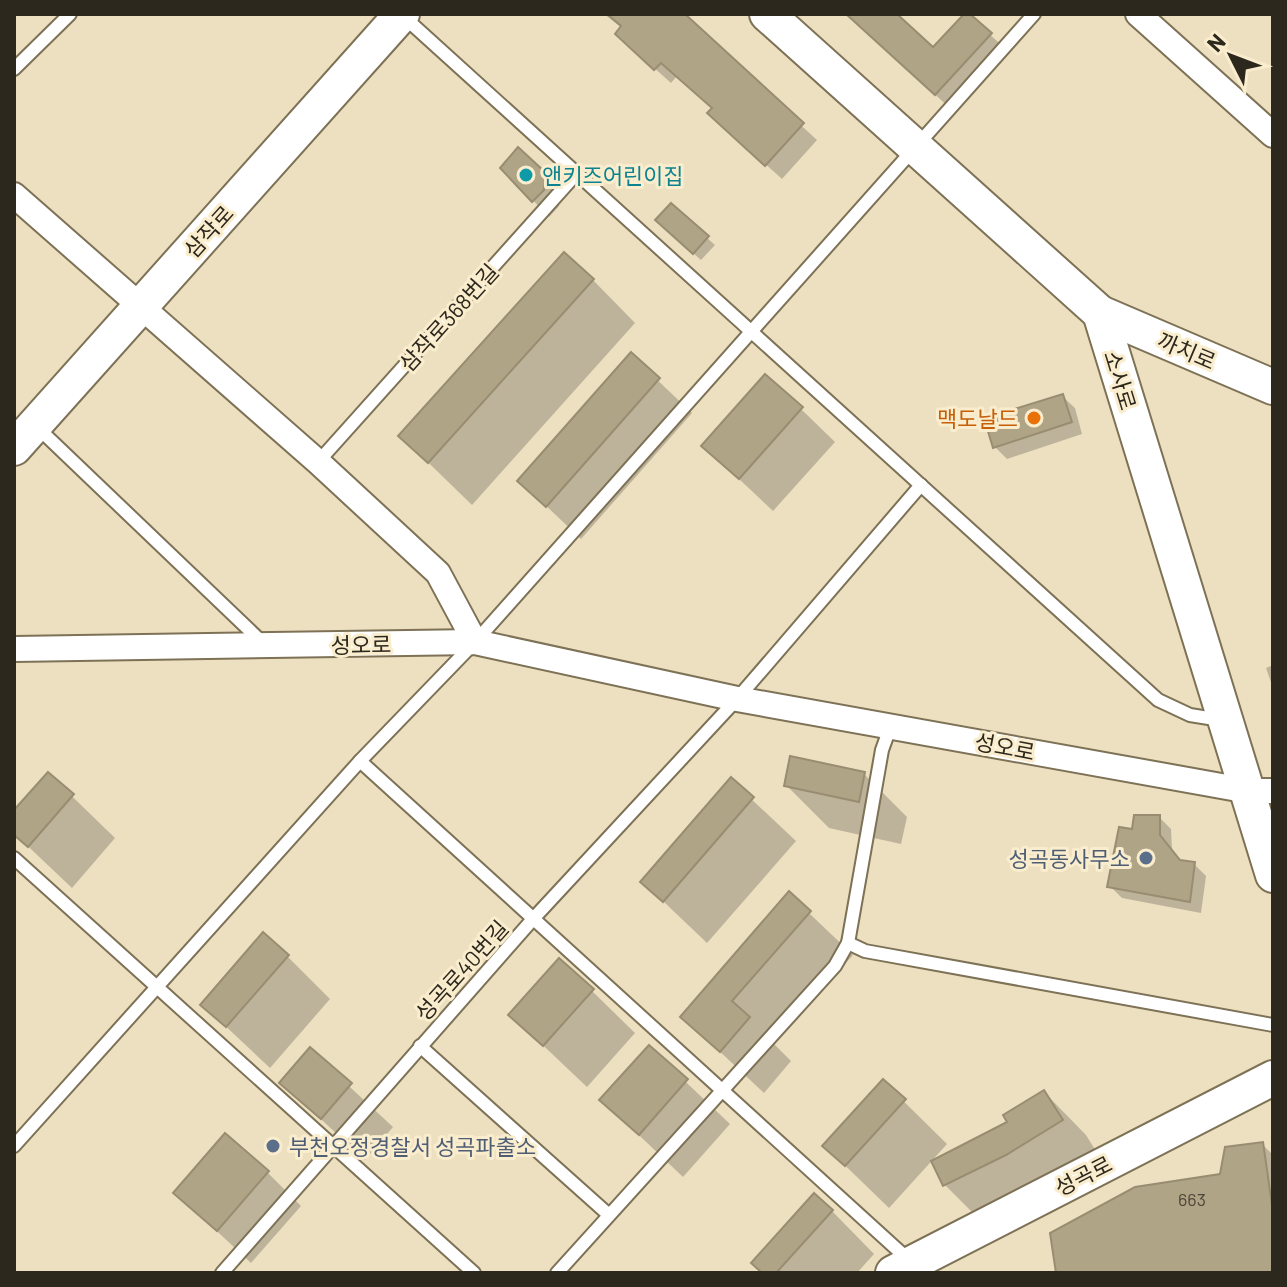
<svg xmlns="http://www.w3.org/2000/svg" width="1287" height="1287" viewBox="0 0 1287 1287" font-family="Barlow,'Noto Sans KR',sans-serif">
<style>
.shadow{fill:#0003}
.building{fill:#b0a487;stroke:#998d71;stroke-width:2}
.lines{fill:none;stroke-linecap:round;stroke-linejoin:round}
.lane-casing{stroke:#7d7156;stroke-width:16}
.street-casing{stroke:#7d7156;stroke-width:28}
.secondary-casing{stroke:#7d7156;stroke-width:38}
.lane{stroke:#fff;stroke-width:12}
.street{stroke:#fff;stroke-width:24}
.secondary{stroke:#fff;stroke-width:34}
.culture-dot{fill:#0f9aa8;stroke:#faedce;stroke-width:3}
.food-dot{fill:#e8710a;stroke:#faedce;stroke-width:3}
.service-dot{fill:#5c6f8a;stroke:#faedce;stroke-width:3}
.labels{text-anchor:middle;dominant-baseline:central;stroke-width:6;stroke-linejoin:round;paint-order:stroke}
.number-label{font-size:18px;fill:#4e4738}
.culture-label{font-size:22px;fill:#0d838f;stroke:#faedce;text-anchor:start}
.street-label{font-size:22px;fill:#2d281d;stroke:#faedce}
.food-label{font-size:22px;fill:#c56008;stroke:#faedce;text-anchor:end}
.service-label{font-size:22px;fill:#4e5e75;stroke:#faedce;text-anchor:end}
</style>
<rect width="100%" height="100%" fill="#ede0c1"/>
<g class="shadow">
<polygon points="604,14 680,14 817,140 782,179 725,128 714,109 677,76 671,83 633,49 622,28"/>
<polygon points="847,14 894,14 934,50 967,14 1007,50 952,110"/>
<polygon points="502,168 543,173 560,190 559,206 549,217"/>
<polygon points="665,228 707,238 715,245 701,260"/>
<polygon points="593,280 635,323 472,505 401,436"/>
<polygon points="631,355 692,413 581,539 520,481"/>
<polygon points="1062,396 1075,408 1082,434 1007,459 995,447"/>
<polygon points="801,409 835,442 773,511 704,446"/>
<polygon points="1273,665 1273,688 1266,668"/>
<polygon points="49,774 115,838 72,888 14,833 14,813"/>
<polygon points="864,774 907,817 901,844 829,828 786,785"/>
<polygon points="731,780 796,841 707,943 643,882"/>
<polygon points="1159,817 1171,829 1172,849 1182,862 1194,864 1206,876 1201,913 1122,898 1110,886 1133,831"/>
<polygon points="789,894 853,955 774,1044 791,1061 764,1093 683,1017"/>
<polygon points="287,956 330,999 270,1068 203,1005"/>
<polygon points="592,991 635,1033 587,1087 511,1015"/>
<polygon points="649,1047 730,1124 683,1177 602,1100"/>
<polygon points="310,1050 393,1127 365,1160 282,1083"/>
<polygon points="883,1081 947,1144 889,1208 825,1146"/>
<polygon points="1044,1092 1086,1135 1104,1164 988,1228 945,1185 934,1162 1010,1123"/>
<polygon points="1262,1144 1273,1155 1273,1273 1058,1273 1222,1176"/>
<polygon points="268,1173 301,1206 251,1263 176,1193"/>
<polygon points="832,1211 874,1254 857,1273 764,1273"/>
</g>
<g class="building">
<polygon points="607,14 685,14 804,123 765,166 707,113 712,108 661,63 654,70 615,34 621,26"/>
<polygon points="846,14 897,14 933,47 964,14 970,14 992,33 935,95"/>
<polygon points="518,147 545,172 544,190 532,202 500,168"/>
<polygon points="671,203 709,236 693,254 655,220"/>
<polygon points="564,252 594,279 428,463 398,436"/>
<polygon points="631,352 660,378 546,507 517,481"/>
<polygon points="765,374 803,407 739,479 701,446"/>
<polygon points="1063,394 1072,422 993,448 987,428 999,425 995,415"/>
<polygon points="790,756 865,772 859,802 784,786"/>
<polygon points="48,772 74,794 28,847 14,835 14,810"/>
<polygon points="731,777 754,797 663,902 640,882"/>
<polygon points="1134,815 1160,815 1160,835 1180,860 1195,862 1190,902 1107,887 1119,827 1132,829"/>
<polygon points="789,891 811,911 732,1001 750,1017 720,1052 680,1017"/>
<polygon points="263,932 289,955 226,1027 200,1005"/>
<polygon points="559,958 594,989 543,1046 508,1015"/>
<polygon points="649,1045 688,1079 639,1135 599,1100"/>
<polygon points="310,1047 352,1083 321,1119 279,1083"/>
<polygon points="883,1079 906,1099 845,1166 822,1146"/>
<polygon points="1044,1090 1063,1120 1006,1155 943,1186 931,1161 1007,1122 1003,1115"/>
<polygon points="225,1133 269,1171 217,1231 173,1193"/>
<polygon points="1263,1142 1273,1212 1273,1273 1056,1273 1050,1233 1135,1187 1220,1174 1225,1147"/>
<polygon points="814,1193 833,1210 776,1273 762,1273 751,1263"/>
</g>
<g class="lines">
<g class="lane-casing">
<g id="lane">
<polyline points="403,16 1158,700 1190,715 1221,720"/>
<polyline points="14,69 70,14"/>
<polyline points="37,427 264,644"/>
<polyline points="318,462 577,173"/>
<polyline points="360,761 911,1262"/>
<polyline points="14,858 474,1273"/>
<polyline points="848,943 865,951 1273,1025"/>
<polyline points="420,1046 609,1215"/>
<polyline points="14,1146 360,761 475,642 1034,14"/>
<polyline points="222,1273 533,919 737,699 921,485"/>
<polyline points="557,1273 835,966 848,943 882,750 891,725"/>
</g>
</g>
<g class="street-casing">
<g id="street">
<polyline points="1138,14 1273,135"/>
<polyline points="14,195 318,462 438,573 475,642"/>
<polyline points="14,649 475,642 737,699 1249,791 1273,791"/>
</g>
</g>
<g class="secondary-casing">
<g id="secondary">
<polyline points="767,14 1100,313 1273,875"/>
<polyline points="1100,313 1273,387"/>
<polyline points="14,448 402,14"/>
<polyline points="893,1273 1273,1078"/>
</g>
</g>
<use href="#lane" class="lane"/>
<use href="#street" class="street"/>
<use href="#secondary" class="secondary"/>
</g>
<circle class="culture-dot" cx="526" cy="175" r="8"/>
<circle class="food-dot" cx="1034" cy="418" r="8"/>
<g class="service-dot">
<circle cx="1146" cy="858" r="8"/>
<circle cx="273" cy="1146" r="8"/>
</g>
<g class="labels">
<g class="number-label">
<text x="1192" y="1199">663</text>
</g>
<g class="culture-label">
<text x="542" y="175">앤키즈어린이집</text>
</g>
<g class="street-label">
<text transform="translate(208 231) rotate(-48)">삼작로</text>
<text transform="translate(448 317) rotate(-48)">삼작로368번길</text>
<text transform="translate(1187 350) rotate(23)">까치로</text>
<text transform="translate(1121 380) rotate(73)">소사로</text>
<text transform="translate(361 644) rotate(-1)">성오로</text>
<text transform="translate(1005 746) rotate(11)">성오로</text>
<text transform="translate(461 970) rotate(-48)">성곡로40번길</text>
<text transform="translate(1083 1175) rotate(-27)">성곡로</text>
</g>
<g class="food-label">
<text x="1018" y="418">맥도날드</text>
</g>
<g class="service-label">
<text x="1130" y="858">성곡동사무소</text>
<text x="289" y="1146" text-anchor="start">부천오정경찰서 성곡파출소</text>
</g>
</g>
<rect width="1287" height="1287" fill="none" stroke="#2d281d" stroke-width="32"/>
<g transform="translate(1231 56) rotate(312)" stroke="#faedce" stroke-width="6" paint-order="stroke">
<path d="M0-6L14 30L0 20L-14 30Z" fill="#2d281d"/>
<text y="-12" font-size="22" font-weight="bold" text-anchor="middle" fill="#2d281d">N</text>
</g>
</svg>
